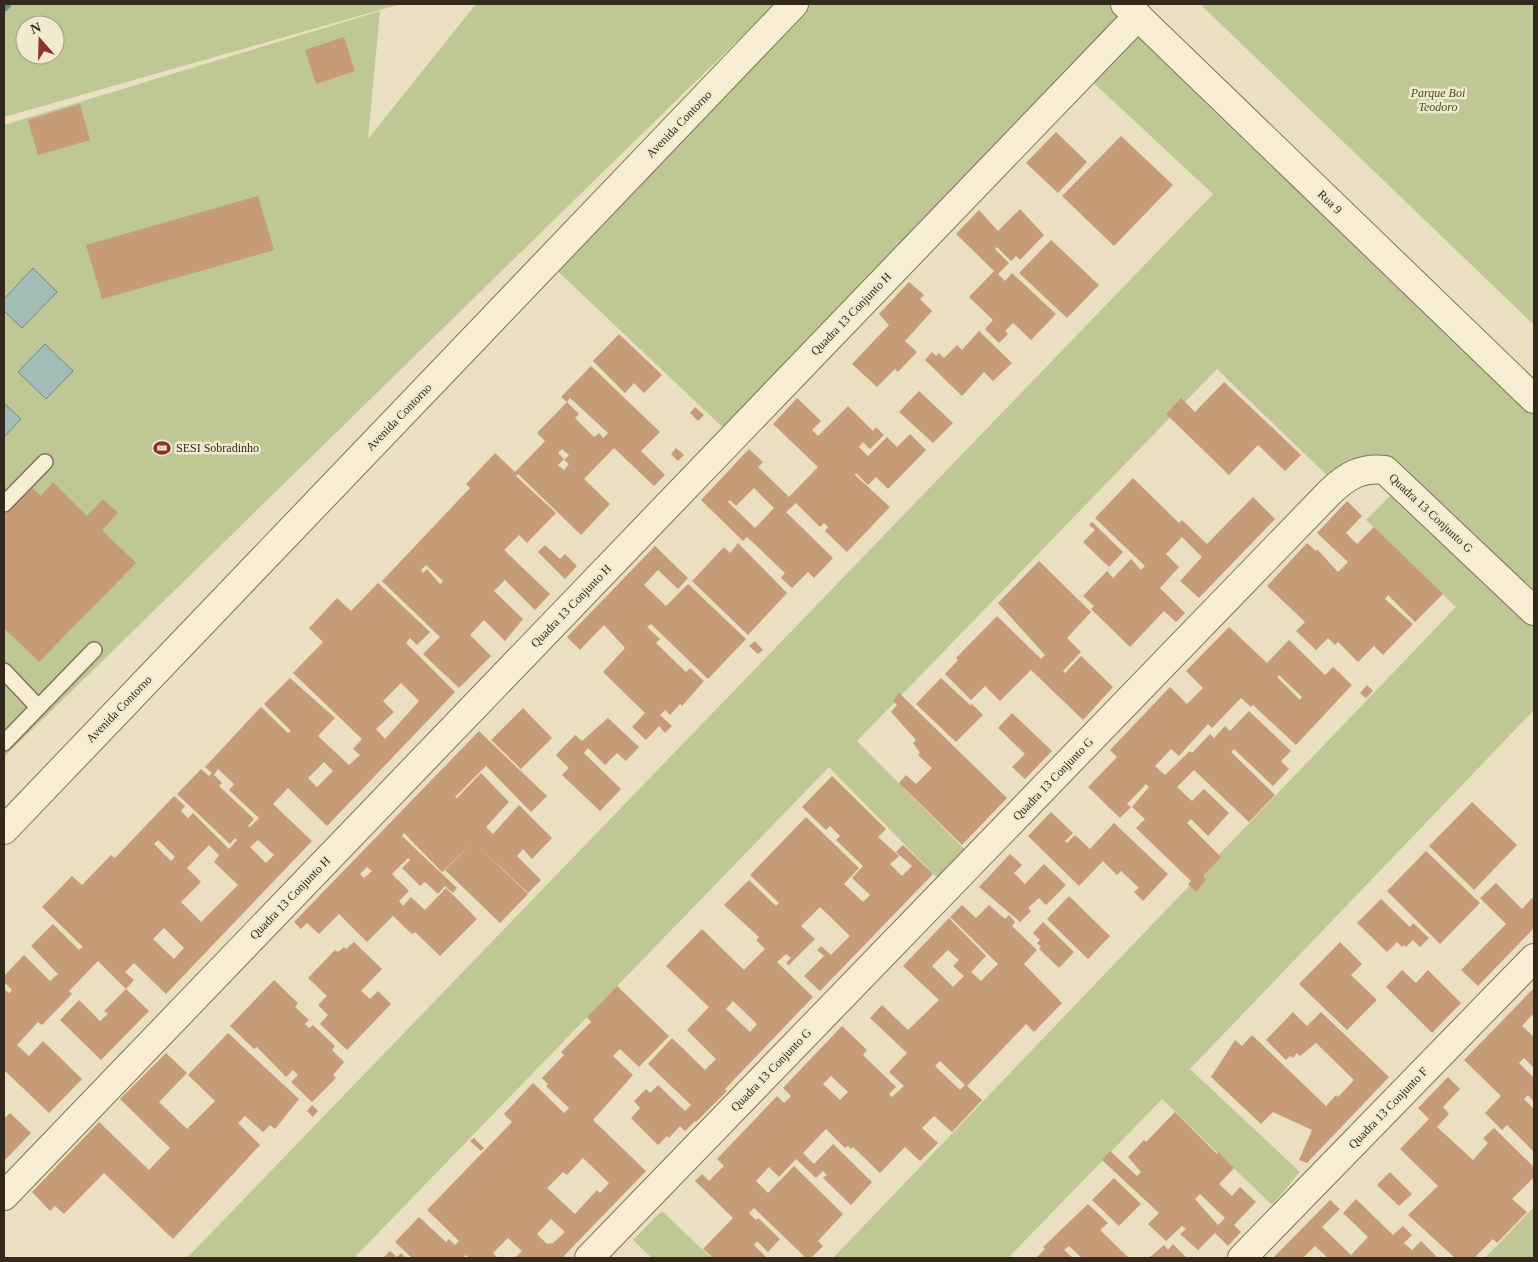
<svg xmlns="http://www.w3.org/2000/svg" width="1538" height="1262" viewBox="0 0 1538 1262" font-family="Georgia,serif">
<style>
.green{fill:#bfc795;fill-rule:evenodd}
.water{fill:#a2bcb6;stroke:#6b8983}
.lines{fill:none;stroke-linecap:round;stroke-linejoin:round}
.stream{stroke:#6b8983;stroke-width:9}
.building{fill:#c69c78;fill-rule:evenodd}
.service-casing{stroke:#817159;stroke-width:18}
.minor-casing{stroke:#817159;stroke-width:30}
.tertiary-casing{stroke:#817159;stroke-width:30}
.service{stroke:#f6edd2;stroke-width:15}
.minor{stroke:#f6edd2;stroke-width:28}
.tertiary{stroke:#f6edd2;stroke-width:28}
.labels{text-anchor:middle;dominant-baseline:central;stroke-width:5;stroke-linejoin:round;paint-order:stroke}
.park-label{font-size:12px;font-style:italic;fill:#414d25;stroke:#f2eacf}
.street-label{font-size:12px;fill:#32281d;stroke:#f2eacf}
.poi-label{font-size:12px;fill:#32281d;stroke:#f2eacf;text-anchor:start}
</style>
<rect width="100%" height="100%" fill="#eadfc0"/>
<g class="green">
<path d="M4 4H401L4 117ZM25 25H55V55H25Z"/>
<polygon points="476,4 775,4 4,757 4,125 380,11 368,139"/>
<polygon points="794,4 1125,4 1534,399 1534,710 1190,1069 1300,1172 1272,1205 1162,1099 1008,1258 833,1258 1456,607 1366,520 1401,485 1385,470 1337,485 1217,369 857,741 975,860 947,888 829,767 354,1258 187,1258 1213,194 1083,73 733,437 548,262"/>
<polygon points="1200,4 1534,4 1534,325"/>
<polygon points="1534,1207 1534,1258 1485,1258"/>
<polygon points="662,1211 711,1258 652,1258 633,1240"/>
</g>
<g class="water">
<polygon points="33,268 57,292 22,328 4,311 4,299"/>
<polygon points="45,344 73,371 46,399 18,372"/>
<polygon points="4,403 21,419 4,437"/>
</g>
<g class="lines">
<polyline class="stream" points="4,7 7,4"/>
</g>
<g class="building">
<polygon points="344,37 355,71 316,84 305,50"/>
<polygon points="80,104 90,140 38,155 28,120"/>
<polygon points="1056,132 1087,162 1058,193 1026,163"/>
<polygon points="1121,136 1173,185 1114,246 1062,196"/>
<polygon points="258,196 274,250 102,299 86,245"/>
<polygon points="1020,209 1044,235 1020,260 1016,256 1011,261 997,247 995,249 1009,263 998,274 1005,281 1012,273 1056,314 1031,340 1013,323 1005,331 1008,334 999,343 985,329 993,320 969,297 994,271 956,234 979,210 998,231"/>
<polygon points="1051,240 1099,285 1067,318 1019,273"/>
<polygon points="909,282 924,295 920,299 932,311 905,341 917,352 898,372 895,369 877,387 852,364 889,325 879,314"/>
<polygon points="979,331 1012,363 993,381 984,372 962,396 925,360 932,352 936,356 939,353 944,358 957,345 962,350"/>
<polygon points="619,334 662,375 644,393 634,383 625,393 593,361"/>
<path d="M591 366 660 432 641 451 665 475 654 486 614 448 584 479 610 504 581 535 518 474 516 476 556 513 527 543 519 535 504 550 550 594 535 610 505 580 494 591 523 619 505 641 484 620 470 635 491 656 459 688 423 654 440 637 382 581 470 488 466 484 495 453 515 472 545 441 537 433 567 402 579 414 575 418 594 437 599 433 603 438 608 433 570 398 567 402 561 397ZM562 449 569 455 564 460 569 464 564 470 558 465 564 459 558 453ZM426 565 443 581 440 584 427 569 423 573 421 570Z"/>
<polygon points="1224,382 1301,455 1285,471 1258,445 1229,475 1166,414 1181,398 1195,412"/>
<polygon points="919,391 953,423 933,443 899,412"/>
<path d="M797 398 821 421 812 430 818 436 848 406 873 431 876 427 884 435 870 449 863 442 859 447 868 456 887 437 897 447 910 434 926 450 888 489 876 477 868 485 856 473 855 475 890 507 847 552 825 531 828 527 824 523 820 527 796 503 786 512 833 558 814 578 808 572 792 588 781 578 785 573 747 537 743 541 701 500 749 449 763 462 758 467 789 497 818 467 773 424ZM754 488 774 508 755 528 728 502 730 500 736 506Z"/>
<polygon points="695,407 704,415 698,421 690,413"/>
<polygon points="676,448 684,455 678,461 671,454"/>
<polygon points="1133,478 1179,523 1182,520 1207,544 1253,497 1275,519 1199,598 1180,581 1202,557 1182,537 1166,554 1179,567 1160,588 1185,613 1176,622 1164,611 1130,647 1091,609 1094,606 1083,596 1107,571 1113,578 1131,559 1141,570 1145,566 1095,518"/>
<polygon points="53,482 87,516 103,499 118,513 102,530 136,563 39,662 5,629 4,631 4,509 29,485 41,496"/>
<polygon points="1347,501 1362,516 1346,533 1357,544 1374,527 1443,594 1415,622 1388,595 1385,599 1413,624 1383,655 1374,646 1358,662 1338,642 1335,645 1328,638 1316,650 1296,631 1305,622 1267,586 1307,543 1316,551 1317,549 1338,572 1348,562 1317,533"/>
<polygon points="1092,522 1123,552 1109,567 1083,542 1095,530 1089,525"/>
<polygon points="738,543 787,593 748,635 692,581 724,547 730,553"/>
<polygon points="545,545 560,559 565,554 577,566 565,579 538,552"/>
<polygon points="655,546 688,578 678,589 658,570 644,585 666,606 688,584 746,639 708,679 651,624 647,627 660,639 656,643 686,672 690,668 704,681 682,706 680,704 670,715 665,710 660,715 672,726 665,733 659,726 646,740 632,727 645,713 603,672 625,648 604,625 580,650 567,637"/>
<polygon points="1039,561 1091,612 1067,638 1081,652 1063,671 1065,673 1081,656 1113,687 1083,720 1031,670 1000,701 985,686 971,700 945,674 958,660 956,658 997,616 1041,659 1045,655 998,603"/>
<path d="M378 583 430 632 417 645 410 638 406 643 455 692 327 826 288 788 273 804 312 841 166 994 134 963 125 972 134 980 126 989 98 961 69 991 72 994 42 1025 38 1022 17 1045 29 1056 43 1041 82 1079 49 1113 4 1070V989L9 993 12 990 4 982V976L24 955 50 981 58 974 31 946 53 924 79 950 83 947 42 907 72 876 82 885 111 855 115 858 174 796 185 806 181 811 188 818 193 813 229 849 237 840 235 838 230 844 177 794 201 769 209 776 212 773 205 767 261 707 288 733 291 731 264 704 290 678 335 718 318 736 349 765 360 755 353 749 362 739 293 673 323 642 309 628 337 598 351 611ZM401 683 419 701 385 739 376 729 394 712 383 701ZM324 762 333 771 317 787 308 778ZM218 769 234 784 229 790 259 818 250 827 248 826 254 819 219 786 222 783 214 775ZM158 840 175 857 171 861 154 844ZM258 840 274 855 266 863 250 847ZM209 845 219 855 214 862 238 885 201 922 181 902 201 882 187 868ZM164 928 184 948 174 959 153 939Z"/>
<path d="M1229 627 1267 663 1289 640 1325 675 1333 667 1352 685 1296 745 1253 705 1251 707 1241 698 1212 728 1208 724 1179 756 1171 749 1155 766 1165 775 1190 751 1192 753 1210 734 1214 738 1225 726 1230 731 1249 711 1291 751 1281 761 1289 769 1273 786 1234 749 1231 752 1275 795 1249 822 1194 770 1177 787 1192 801 1204 789 1229 813 1208 836 1191 819 1187 823 1221 857 1203 876 1206 880 1196 892 1188 884 1191 881 1136 828 1145 819 1132 807 1149 787 1146 784 1127 804 1131 807 1120 818 1088 787 1117 757 1110 750 1170 687 1187 704 1203 688 1186 671ZM1279 675 1302 697 1300 700 1277 677Z"/>
<polygon points="755,641 763,650 758,654 749,646"/>
<polygon points="941,678 970,705 972,704 983,715 956,742 916,704"/>
<polygon points="1367,685 1373,691 1366,698 1360,693"/>
<polygon points="899,693 1007,798 962,845 899,783 906,775 916,784 932,768 918,755 920,753 913,743 916,740 891,712 897,705 893,701"/>
<polygon points="523,708 552,738 521,769 491,740"/>
<polygon points="1012,713 1052,751 1025,779 1012,767 1025,754 998,728"/>
<polygon points="608,718 639,747 626,761 617,753 605,765 588,748 584,753 621,789 600,811 562,775 569,768 556,755 575,735 582,741"/>
<path d="M479 731 547 796 531 812 486 766 455 797 457 798 481 773 509 802 486 827 493 834 519 805 552 838 532 859 523 849 517 856 541 880 528 893 476 844 528 894 500 923 445 870 471 844 442 872 404 833 402 836 457 888 453 893 445 886 438 894 425 882 420 886 402 868 410 860 408 858 392 874 409 891 399 901 403 906 411 897 425 910 446 888 477 919 440 956 415 932 412 934 393 916 367 942 339 914 319 934 307 923 301 929 294 922ZM367 867 372 871 364 878 360 874Z"/>
<path d="M832 776 886 829 878 837 899 856 890 864 902 876 912 866 896 852 903 845 933 874 820 991 804 976 824 956 817 950 821 946 831 955 850 936 820 907 801 926 815 939 789 965 786 963 791 958 786 954 777 962 813 997 725 1089 727 1091 696 1122 695 1121 685 1131 680 1126 669 1138 667 1136 658 1145 631 1118 640 1108 634 1101 646 1089 650 1093 658 1085 685 1111 691 1105 648 1064 672 1038 705 1070 716 1059 687 1030 709 1007 666 966 702 929 744 970 765 949 756 940 759 937 724 905 749 880 776 906 779 903 750 875 806 817 859 868 844 884 863 902 870 895 852 878 863 866 836 840 840 836 830 826 826 830 802 807ZM733 1001 757 1024 750 1032 726 1009Z"/>
<polygon points="1472,802 1517,845 1474,890 1429,846"/>
<polygon points="1051,812 1073,833 1065,841 1067,843 1075,835 1090,849 1114,823 1168,874 1143,901 1134,892 1139,888 1121,871 1117,875 1103,861 1079,886 1028,836"/>
<polygon points="1426,851 1480,903 1440,944 1387,891"/>
<polygon points="1010,854 1022,865 1014,873 1025,884 1044,864 1066,885 1046,905 1039,898 1028,908 1031,911 1020,922 979,887"/>
<polygon points="1496,883 1522,909 1532,898 1534,900 1534,928 1478,986 1461,970 1506,924 1480,898"/>
<polygon points="1069,896 1110,936 1088,959 1047,919"/>
<polygon points="1381,899 1410,927 1413,923 1429,938 1420,947 1413,940 1406,947 1404,945 1402,947 1397,942 1387,952 1357,923"/>
<path d="M962 905 976 918 989 905 1005 919 1009 915 1015 922 1012 926 1037 950 1024 964 1062 1003 1034 1032 1026 1024 967 1086 982 1100 952 1132 934 1116 922 1128 938 1143 920 1161 905 1147 880 1173 853 1147 851 1149 848 1146 845 1148 826 1129 803 1153 814 1164 833 1144 872 1182 851 1205 823 1178 827 1175 823 1171 816 1178 796 1159 779 1177 769 1167 756 1181 768 1193 794 1166 843 1214 818 1241 823 1246 811 1258H806L754 1208 749 1213 756 1220 758 1218 780 1239 768 1252 757 1241 754 1245 767 1258H713L703 1249 733 1218 695 1181 702 1174 709 1181 724 1166 717 1159 777 1096 784 1103 791 1096 783 1088 842 1026 867 1050 863 1055 896 1087 889 1094 892 1097 904 1086 889 1072 907 1053 870 1018 882 1005 908 1030 939 1000 903 966 949 918 986 956 971 972 981 981 998 964 950 917ZM948 950 959 960 953 966 964 976 953 987 932 966ZM940 1061 965 1085 960 1090 935 1066ZM831 1076 848 1092 840 1100 823 1084Z"/>
<polygon points="1043,922 1074,952 1059,968 1039,949 1041,947 1037,943 1040,940 1033,933"/>
<polygon points="354,942 382,969 361,991 370,999 378,991 391,1004 347,1050 320,1024 328,1015 318,1005 327,996 308,978 335,950 338,952 344,947 346,949"/>
<polygon points="1340,942 1362,964 1351,975 1377,1000 1347,1030 1299,984"/>
<polygon points="1402,970 1416,983 1428,970 1461,1003 1432,1033 1386,987"/>
<polygon points="274,980 298,1003 295,1007 309,1020 305,1024 309,1028 313,1025 335,1046 332,1050 344,1062 333,1075 336,1078 312,1102 291,1082 298,1075 293,1070 286,1077 257,1047 254,1049 230,1026"/>
<path d="M617 986 669 1036 639 1067 620 1049 613 1056 633 1075 593 1120 646 1171 562 1258H515L522 1251 508 1238 493 1253 498 1258H469L466 1255 463 1258H412L395 1242 419 1217 446 1242 449 1239 455 1245 459 1241 427 1210 512 1122 504 1114 533 1083 564 1113 569 1108 546 1086 548 1084 542 1078 564 1055 561 1052 591 1022 587 1017ZM583 1158 609 1183 600 1193 597 1190 575 1214 547 1188 563 1172 567 1175ZM551 1219 565 1232 553 1243 547 1244 537 1234Z"/>
<polygon points="1534,988 1534,1013 1522,1026 1534,1037 1534,1068 1524,1058 1519,1063 1534,1078 1534,1102 1528,1095 1524,1099 1534,1109 1534,1152 1507,1125 1502,1130 1485,1113 1501,1096 1464,1060"/>
<polygon points="126,989 149,1011 101,1060 60,1020 79,1000 100,1021 108,1014 104,1011"/>
<polygon points="1293,1012 1307,1026 1321,1012 1389,1077 1307,1163 1299,1160 1312,1130 1273,1112 1261,1124 1211,1077 1235,1040 1242,1046 1252,1035 1326,1106 1336,1095 1338,1097 1354,1080 1316,1043 1300,1056 1297,1053 1293,1058 1290,1056 1286,1060 1266,1040"/>
<polygon points="228,1033 299,1099 275,1129 270,1125 263,1132 245,1116 238,1123 260,1145 173,1239 104,1173 64,1214 55,1206 50,1211 32,1192 99,1122 149,1170 170,1148 120,1099 166,1053 187,1073 159,1102 187,1129 215,1101 188,1075"/>
<polygon points="1448,1077 1460,1089 1443,1107 1449,1114 1437,1127 1473,1160 1488,1143 1483,1138 1494,1128 1534,1167 1534,1177 1512,1199 1527,1212 1497,1243 1493,1239 1474,1258 1455,1258 1408,1215 1438,1186 1400,1149 1429,1119 1418,1108"/>
<polygon points="312,1105 318,1111 313,1117 307,1111"/>
<path d="M1175 1112 1217 1154 1218 1152 1234 1168 1219 1184 1232 1196 1240 1187 1256 1202 1234 1225 1241 1232 1228 1246 1215 1233 1198 1250 1180 1234 1186 1229 1182 1226 1166 1241 1148 1224 1159 1213 1102 1160 1110 1151 1137 1176 1141 1172 1128 1157 1144 1140 1146 1142ZM1200 1194 1225 1218 1218 1225 1195 1199Z"/>
<polygon points="10,1113 31,1133 4,1161 4,1119"/>
<polygon points="474,1138 484,1148 481,1151 470,1141"/>
<polygon points="1390,1172 1412,1194 1399,1206 1377,1185"/>
<polygon points="1114,1178 1141,1204 1119,1226 1092,1200"/>
<polygon points="1356,1199 1393,1235 1403,1226 1412,1235 1404,1243 1412,1250 1421,1241 1438,1258 1328,1258 1315,1246 1303,1258 1273,1258 1330,1200 1340,1209 1322,1227 1351,1255 1368,1237 1343,1213"/>
<polygon points="1088,1204 1108,1223 1100,1230 1129,1258 1082,1258 1069,1246 1064,1250 1073,1258 1036,1258 1045,1249 1043,1247"/>
<polygon points="1173,1244 1187,1258 1149,1258 1164,1245 1168,1250"/>
<polygon points="390,1251 397,1257 401,1253 406,1258 383,1258"/>
</g>
<g class="lines">
<g class="service-casing">
<g id="service">
<polyline points="4,504 45,462"/>
<polyline points="4,671 38,707"/>
<polyline points="4,743 94,650"/>
</g>
</g>
<g class="minor-casing">
<g id="minor">
<polyline points="4,1196 1138,16"/>
<path d="M589 1258 1330 492C1347 476 1361 467 1385 470L1534 611"/>
<polyline points="1242,1258 1534,958"/>
</g>
</g>
<g class="tertiary-casing">
<g id="tertiary">
<polyline points="1125,4 1534,399"/>
<polyline points="4,830 794,4"/>
</g>
</g>
<use href="#service" class="service"/>
<use href="#minor" class="minor"/>
<use href="#tertiary" class="tertiary"/>
</g>
<defs>
<g id="stadium-bare" transform="scale(1.35)"><path d="M0-5a6.5 5 0 1 0 0 10a6.5 5 0 1 0 0-10ZM-3.5-1.8h7v3.6h-7Z" fill="#8c312e" stroke="#f2eacf" stroke-width="2.5" paint-order="stroke"/></g>
</defs>
<g fill-rule="evenodd">
<use href="#stadium-bare" x="162" y="448"/>
</g>
<g class="labels">
<g class="park-label">
<text x="1438" y="93">Parque Boi<tspan x="1438" dy="14">Teodoro</tspan></text>
</g>
<g class="street-label">
<text transform="translate(679 124) rotate(-46)">Avenida Contorno</text>
<text transform="translate(1330 202) rotate(44)">Rua 9</text>
<text transform="translate(851 314) rotate(-46)">Quadra 13 Conjunto H</text>
<text transform="translate(399 417) rotate(-46)">Avenida Contorno</text>
<text transform="translate(1431 513) rotate(43)">Quadra 13 Conjunto G</text>
<text transform="translate(571 606) rotate(-46)">Quadra 13 Conjunto H</text>
<text transform="translate(119 709) rotate(-46)">Avenida Contorno</text>
<text transform="translate(1053 779) rotate(-46)">Quadra 13 Conjunto G</text>
<text transform="translate(290 898) rotate(-46)">Quadra 13 Conjunto H</text>
<text transform="translate(771 1070) rotate(-46)">Quadra 13 Conjunto G</text>
<text transform="translate(1388 1108) rotate(-46)">Quadra 13 Conjunto F</text>
</g>
<g class="poi-label">
<text x="176" y="448">SESI Sobradinho</text>
</g>
</g>
<rect width="1538" height="1262" fill="none" stroke="#32281d" stroke-width="10"/>
<g transform="translate(40 40) rotate(340)"><circle r="24" fill="#f2eacf" stroke="#a59c88"/>
<path d="M0-4L9 19L0 12L-9 19Z" fill="#8c312e"/>
<text y="-8" font-size="14" font-weight="bold" text-anchor="middle" fill="#32281d">N</text>
</g>
</svg>
